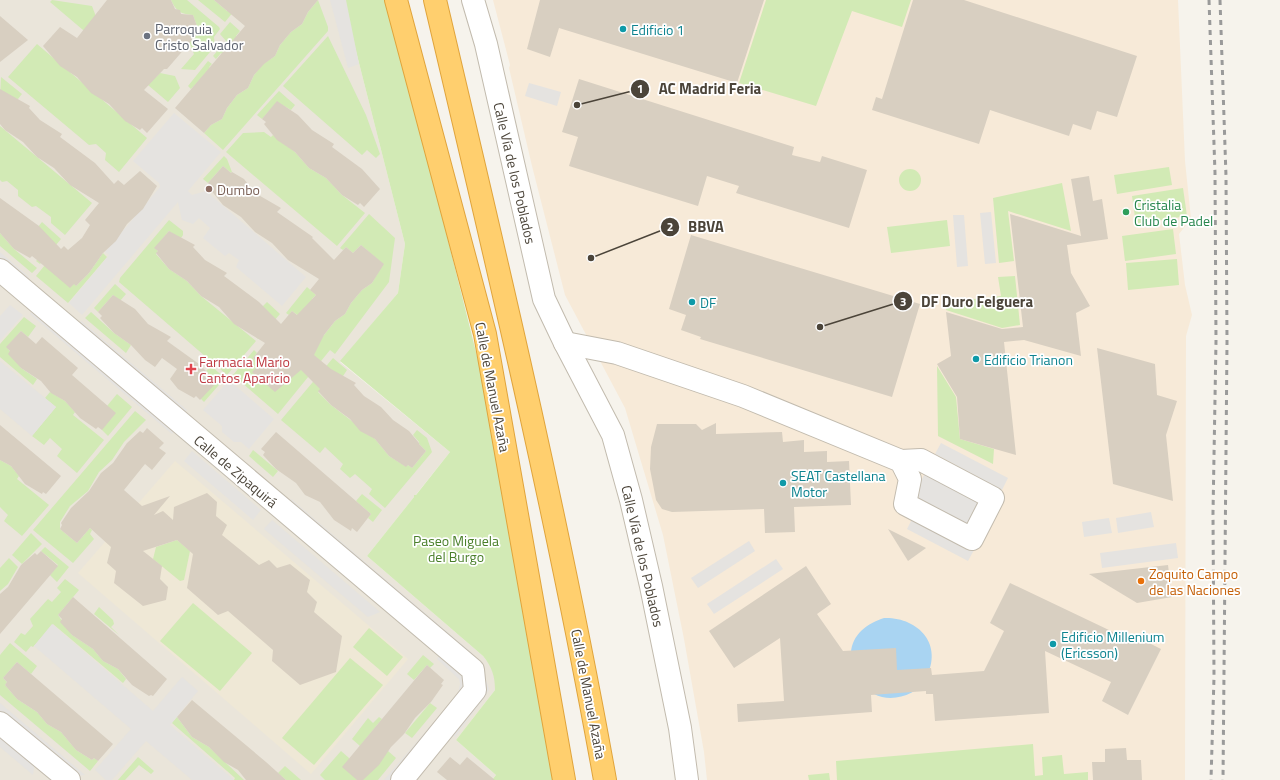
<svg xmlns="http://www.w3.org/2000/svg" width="1280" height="780" viewBox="0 0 1280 780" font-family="'Titillium Web',sans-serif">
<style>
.residential{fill:#eae5da}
.commercial{fill:#f7ead8}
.education{fill:#efe8d6}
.green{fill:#d2eab5}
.parking{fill:#e5e3e0}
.water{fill:#a9d4f2}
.building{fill:#d8cfc1}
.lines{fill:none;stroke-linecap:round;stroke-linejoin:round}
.minor-casing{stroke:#c2bbae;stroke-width:24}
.motorway-casing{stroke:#e0a43c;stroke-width:24}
.minor{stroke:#fff;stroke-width:22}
.motorway{stroke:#ffcf6e;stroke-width:22}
.rail{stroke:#9a9a9a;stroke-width:3;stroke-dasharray:5 5;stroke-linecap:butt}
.culture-dot{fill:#0f9aa8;stroke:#fff;stroke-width:1.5}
.worship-dot{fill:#6b7280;stroke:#fff;stroke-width:1.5}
.education-dot{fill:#8d6e63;stroke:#fff;stroke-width:1.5}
.leisure-dot{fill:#2e9e5b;stroke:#fff;stroke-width:1.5}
.health-dot{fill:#e0444e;stroke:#fff;stroke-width:1.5}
.food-dot{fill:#e8710a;stroke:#fff;stroke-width:1.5}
.labels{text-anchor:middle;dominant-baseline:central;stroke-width:3.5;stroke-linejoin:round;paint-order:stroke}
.worship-label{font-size:14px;fill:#5b616d;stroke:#fff;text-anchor:start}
.culture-label{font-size:14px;fill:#0d838f;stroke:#fff;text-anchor:start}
.street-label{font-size:14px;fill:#4b4439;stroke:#fff}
.education-label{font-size:14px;fill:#785e54;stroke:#fff;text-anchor:start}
.leisure-label{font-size:14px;fill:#27864d;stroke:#fff;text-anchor:start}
.health-label{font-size:14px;fill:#be3a42;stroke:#fff;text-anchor:start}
.park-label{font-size:14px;fill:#4a7f2a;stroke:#fff}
.food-label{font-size:14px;fill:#c56008;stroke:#fff;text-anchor:start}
.leader{fill:none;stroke:#4b4439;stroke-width:1.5}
.callout-dot{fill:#4b4439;stroke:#fff;stroke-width:1.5}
.mark-label{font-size:12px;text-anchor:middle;font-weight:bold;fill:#fff}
.callout-label{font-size:15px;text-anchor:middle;font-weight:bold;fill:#4b4439;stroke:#fff;stroke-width:3.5;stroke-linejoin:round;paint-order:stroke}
</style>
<rect width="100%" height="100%" fill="#f6f3ec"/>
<polygon class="residential" points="0,0 343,0 405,244 398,293 340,362 450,452 367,556 483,656 491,666 495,677 495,690 456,740 496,775 492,780 0,780"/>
<polygon class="commercial" points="493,0 1178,0 1185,161 1191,219 1179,234 1185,285 1192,315 1186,336 1185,780 707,780 704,752 684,639 663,535 625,408 565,295 532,166 509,68 510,65"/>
<polygon class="education" points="175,461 408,659 311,774 78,573"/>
<g class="green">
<polygon points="52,0 92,6 98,22 142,75 156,77 160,73 175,76 180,88 168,102 50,2"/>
<path d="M171 0H187L219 27 220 29 214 37 215 46 195 70 181 69 194 54 189 43 199 32 193 15C180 14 176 11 171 0Z"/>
<polygon points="198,0 214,0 227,11 236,0 243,0 225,22"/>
<polygon points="318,0 328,27 328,31 223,150 204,133 211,125 222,119 227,108 237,95 248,88 254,75 263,64 275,56 280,45 291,32 302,24 308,12"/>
<path d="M343 0H388L492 416 568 780H492L496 775 456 740 495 690C495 676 492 667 483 656L367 556 414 497V495H416L450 452 340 361 398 293 405 244Z"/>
<polygon points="766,0 911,0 902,27 852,11 816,106 739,83"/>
<polygon points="230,22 240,31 236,36 243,43 229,60 221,53 216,59 213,56 226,41 220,34"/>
<polygon points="328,36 366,115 380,154 376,158 367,150 362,155 283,86"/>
<polygon points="37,44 147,138 119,172 105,160 106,153 96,144 89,145 8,77"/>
<polygon points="208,61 212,64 209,67 217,74 195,85 191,89 188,86"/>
<polygon points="1,77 22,94 18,99 0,97"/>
<polygon points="279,91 295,105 291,110 277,102 262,119 257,115"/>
<polygon points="0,126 92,203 65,235 51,223 51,217 36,206 32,207 18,196 18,190 7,181 2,182 0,180"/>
<polygon points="264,132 271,137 273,135 295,152 309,168 326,178 342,195 365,213 337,246 226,152 243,133"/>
<polygon points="224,156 227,159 232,172 231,173 223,166 208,183 203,179"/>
<polygon points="1169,167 1172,185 1117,194 1114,175"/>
<circle cx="910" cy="180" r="11"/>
<polygon points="1062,183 1071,231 1008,211 1014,261 999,263 993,198"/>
<polygon points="1183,188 1187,216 1136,224 1132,196"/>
<polygon points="369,214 395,238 389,282 335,354 330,350 278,414 233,375 254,350 257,353 253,358 260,364 253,372 324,335 335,321 345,314 351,303 362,290 372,283 383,264 361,245 353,253 346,247 343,250 340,248"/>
<polygon points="169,220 183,231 183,235 181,238 177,237 169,231 155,248 158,251 156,254 169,269 187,281 201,296 256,341 227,375 119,282 120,278"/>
<polygon points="947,220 950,246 891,253 887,227"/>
<polygon points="42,222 61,239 40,264 36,261 52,243 38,227"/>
<polygon points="1173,229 1176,254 1125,261 1122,236"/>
<polygon points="0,233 14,249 37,268 32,273 0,246"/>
<polygon points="103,253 107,257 68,303 36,276 54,254 76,286 89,273"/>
<polygon points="1177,259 1179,285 1128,290 1126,263"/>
<polygon points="1015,276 1020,325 1002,328 946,310 947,302 1001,296 998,277"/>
<polygon points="115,284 126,294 120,301 113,295 98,312 94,308"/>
<polygon points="307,287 316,295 312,299 314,300 300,317 292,311 289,315 286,313"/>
<polygon points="267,302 280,314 258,339 254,335 262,307"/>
<polygon points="91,312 114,333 131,345 126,353 85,318"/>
<polygon points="24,317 36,326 28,337 21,331 7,347 21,368 37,379 33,385 0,357 0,344"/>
<polygon points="333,358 347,370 343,376 318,392 331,405 375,439 389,456 405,466 408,465 412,468 426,451 419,444 419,442 413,435 417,430 427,438 432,452 385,508 369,494 372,489 355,474 350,478 340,469 343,464 325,447 320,453 281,420"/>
<polygon points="211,366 225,378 204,402 201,399 206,371"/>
<polygon points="937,366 956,397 960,439 994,449 993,464 938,436"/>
<polygon points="50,392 65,401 75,412 73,415 104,440 77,473 57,456 62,449 50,438 44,445 32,436 56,407 45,398"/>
<polygon points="117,394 132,407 108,436 102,430 107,406"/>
<polygon points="135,411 146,420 124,442 112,460 99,472 88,491 70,506 60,522 60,529 77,543 90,528 92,530 90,534 94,539 73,563 33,530"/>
<polygon points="253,450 278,471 273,477 249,456"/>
<polygon points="0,460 11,466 19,476 17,479 49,505 22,536 4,521 8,515 0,507"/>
<polygon points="362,494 382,510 373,522 368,518 371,514 356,501"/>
<polygon points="31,533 42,544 22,564 12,555"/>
<polygon points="177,540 190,551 184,580 180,581 153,559 156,547"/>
<polygon points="45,547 69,567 57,582 50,575 58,565 41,551"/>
<polygon points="9,558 18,567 8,584 0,591 0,568"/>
<polygon points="65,579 79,590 58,615 72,635 93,649 103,661 118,669 126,679 123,683 53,624 33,647 31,646 26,652 14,642 21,633 25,635 33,626 30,619 48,599 52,602 61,592 57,588"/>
<polygon points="193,603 252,653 220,691 160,641"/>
<polygon points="99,607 113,620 114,624 111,627 119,635 94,614"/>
<polygon points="369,628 403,657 387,676 353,647"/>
<polygon points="10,643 37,666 31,674 17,662 3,678 7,682 5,685 17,699 37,712 47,724 61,732 76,750 92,760 94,758 98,761 90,771 0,695 0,655"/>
<polygon points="423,655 434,664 430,668 427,665 414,680 407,674"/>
<polygon points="350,658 383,685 314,765 282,738"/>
<polygon points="430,703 437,708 412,738 405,733"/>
<polygon points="177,717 192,737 209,747 244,780 234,780 235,778 172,723"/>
<polygon points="379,717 382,719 360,746 352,739 368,718 373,723"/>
<polygon points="1033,744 1035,776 1043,775 1042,757 1062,755 1064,774 1088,772 1088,780 837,780 836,761"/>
<polygon points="341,751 349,758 357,780 325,780 320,775"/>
<polygon points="388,751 396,758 378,780 360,780"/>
<polygon points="138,757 154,771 151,774 139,765 125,780 118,780"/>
<polygon points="285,766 301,780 286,780 278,773"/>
<polygon points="829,773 830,780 809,780 808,775"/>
</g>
<g class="parking">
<polygon points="330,0 346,0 359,64 348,68"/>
<polygon points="529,83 561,92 557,106 525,96"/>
<polygon points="174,113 221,152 188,191 192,195 206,191 306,277 282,306 236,267 239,260 229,253 225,256 203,238 210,228 199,218 193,224 182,220 178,202 82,315 69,303 109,255 105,252 160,187 159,183 133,161"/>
<polygon points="991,212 996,263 985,264 980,213"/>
<polygon points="953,215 964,215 968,266 957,267"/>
<polygon points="0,252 29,277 26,281 0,260"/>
<polygon points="10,305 23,315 0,341 0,316"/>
<polygon points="33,309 175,430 172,434 30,314"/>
<polygon points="81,321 187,410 183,415 78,326"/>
<polygon points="0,361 56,407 32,436 0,409"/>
<polygon points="229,380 274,419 249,449 241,442 234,442 222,432 222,426 203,410"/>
<polygon points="941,443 1008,478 1002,490 935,454"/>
<polygon points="192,451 261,510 253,520 184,461"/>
<polygon points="925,473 983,503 970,528 913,497"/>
<polygon points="291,499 471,652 480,662 489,689 485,697 455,737 451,733 482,694 288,504"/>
<polygon points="1151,512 1154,527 1118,533 1116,518"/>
<polygon points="913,517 974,550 968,561 907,529"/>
<polygon points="1109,518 1112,533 1084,537 1082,522"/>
<polygon points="272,520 380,612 368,617 264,529"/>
<polygon points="749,541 755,551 698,588 691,578"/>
<polygon points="1176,543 1178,558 1102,568 1100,553"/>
<polygon points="776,559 783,569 714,614 707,604"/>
<polygon points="52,624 153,711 182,677 198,691 170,725 234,780 192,780 146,741 112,780 106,780 95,770 131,729 34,646"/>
<polygon points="440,655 462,675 466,687 392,780 384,780 458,694 460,684 459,679 437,659"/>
<polygon points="0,703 85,775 76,776 0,711"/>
<polygon points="0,733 35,763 33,775 0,747"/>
</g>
<path class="water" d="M884 618C918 617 944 644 926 678 917 696 891 703 874 694 871 693 868 692 866 689 863 685 861 678 858 673 856 667 850 659 851 653 852 634 868 623 884 618Z"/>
<g class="building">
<polygon points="107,0 171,0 175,9 180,10 181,14 193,15 199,32 167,69 164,69 144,90 168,109 147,133 142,128 140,130 125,121 109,104 91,93 77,77 60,66 43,46 60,27 77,38"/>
<polygon points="214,0 318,0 308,12 302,24 291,32 280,45 275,56 264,64 254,75 248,88 237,95 227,108 222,119 211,125 204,133 175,108 245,26"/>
<polygon points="540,0 764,0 737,83 559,28 550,57 527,49"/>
<polygon points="913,0 964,0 1137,56 1117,117 1097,111 1091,130 1073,124 1069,136 990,110 979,144 872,110 876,97 882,99"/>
<polygon points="0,16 28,40 0,62"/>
<polygon points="579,79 794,147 792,155 820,162 822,156 867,170 849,228 736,193 739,186 707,176 698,206 569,166 578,137 562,132"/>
<polygon points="0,89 30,106 29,108 40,120 62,134 60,137 95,163 114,184 118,180 124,185 140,171 157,186 143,209 127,224 116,241 103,253 89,273 76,286 74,284 70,288 37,260 32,256 30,258 14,249 0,233 0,198 39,226 61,249 64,246 68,250 82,238 90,225 85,220 99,203 70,185 54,168 37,157 23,142 5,130 0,124"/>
<polygon points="277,101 298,115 312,130 334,144 332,147 362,169 380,189 364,207 360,203 358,205 342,195 326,178 309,168 295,152 277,140 264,124 266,122 262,119"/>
<polygon points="223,166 231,173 232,172 244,179 255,193 281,208 277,212 313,237 312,238 334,260 346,247 353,253 361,245 384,264 372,283 362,290 351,303 345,314 335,321 324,335 314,355 331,369 356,383 354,385 364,396 381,407 393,420 409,431 419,443 419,444 426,451 412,468 408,465 406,467 389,456 375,439 360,431 350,419 331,405 318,391 320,389 301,370 275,392 252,372 260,364 253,358 265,343 234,324 219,307 201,296 187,281 169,269 156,253 158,251 154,248 169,231 195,245 193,247 205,260 227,273 224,276 259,302 281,324 292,311 297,315 316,295 310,290 319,279 288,260 272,243 255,232 241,217 223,205 210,189 212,187 208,183"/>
<polygon points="1089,176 1093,201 1102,199 1108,239 1067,245 1071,273 1090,306 1076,313 1081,356 1024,340 1004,342 1016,455 960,439 957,397 937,364 951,356 946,312 1002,329 1023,327 1010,214 1081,236 1071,179"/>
<polygon points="691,235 920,304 892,397 700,339 701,337 681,330 686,315 669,309"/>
<polygon points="113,295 135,309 148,324 171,337 167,341 199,364 209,374 207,375 216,383 200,400 196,396 194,398 178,389 170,379 177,369 162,358 155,367 145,360 131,345 114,333 100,318 102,316 98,312"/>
<polygon points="21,331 36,344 42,337 78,368 72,375 116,413 102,430 98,427 96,429 80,418 65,401 51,393 41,381 21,368 8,354 10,351 6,347"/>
<polygon points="1097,348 1155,364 1157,395 1177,401 1166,435 1173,501 1113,484"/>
<polygon points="716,423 716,434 782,432 783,442 804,440 804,452 827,451 827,462 849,461 851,505 794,507 795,532 765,533 764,509 672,512 662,509 656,500 650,469 651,447 657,424 696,424 702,430"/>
<polygon points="0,425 61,476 46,494 43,492 42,494 25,484 11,466 0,460"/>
<polygon points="147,428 164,443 159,448 166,453 152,470 145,464 124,490 142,506 170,496 154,515 163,511 173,520 174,507 207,493 217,502 216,516 227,525 222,535 259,565 269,560 277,568 290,564 310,580 307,592 317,602 314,612 342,636 336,672 300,685 272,661 273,650 228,611 218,615 187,588 193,554 177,540 143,551 162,566 160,579 168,587 166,600 143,606 114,583 116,571 107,563 111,547 90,528 77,543 60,529 62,525 61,523 71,508 89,491 101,473 113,463 127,443 140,431 143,433"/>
<polygon points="276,432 371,514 357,532 352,528 351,531 334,520 320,502 305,495 296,483 276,469 263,455 265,452 261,449"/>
<polygon points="888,529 926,548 908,561"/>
<polygon points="41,551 58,566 0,634 0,594 8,587 21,565 35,553 37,555"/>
<polygon points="1168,565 1172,597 1137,603 1089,574"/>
<polygon points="806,566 831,604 817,614 843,651 896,648 897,670 931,668 932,675 984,671 1004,631 990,623 1010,583 1132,641 1135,636 1161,649 1128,715 1102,701 1111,682 1045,651 1049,713 935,721 933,694 926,694 926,691 871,695 872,712 738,722 737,704 784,701 780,638 734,668 709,631"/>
<polygon points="73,597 167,679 153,696 151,695 149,696 132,685 118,669 103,661 93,649 72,635 60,622 62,619 58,615"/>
<polygon points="17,662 113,744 98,761 94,758 92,760 76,750 61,732 47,724 37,712 17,699 5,685 7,682 3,678"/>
<polygon points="427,665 444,680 441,684 443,685 431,702 415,718 404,734 391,747 379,765 363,780 357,780 342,767"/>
<polygon points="192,700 266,762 286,780 246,780 238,770 224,762 209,747 192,737 177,717"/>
<polygon points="1126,748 1127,760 1141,760 1142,780 1093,780 1092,762 1105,762 1105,749"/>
<polygon points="450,757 460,765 467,757 495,780 447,780 437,772"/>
</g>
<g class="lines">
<g class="minor-casing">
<g id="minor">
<polyline points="473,0 486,44 544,299 565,343 613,435 631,500 651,586 680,728 687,780"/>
<polyline points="0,270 473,670 475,690 402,780"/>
<polyline points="565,343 617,353 743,396 901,461 921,460 993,498 972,539 905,504 910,479 901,461"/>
<polyline points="0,723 69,780"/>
</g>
</g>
<g class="motorway-casing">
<g id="motorway">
<polyline points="396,0 485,334 564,780"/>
<path d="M435 0C496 259 558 518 605 780"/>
</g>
</g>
<use href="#minor" class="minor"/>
<use href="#motorway" class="motorway"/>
<g class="rail">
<polyline points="1209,0 1215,173 1216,341 1213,513 1214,677 1211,780"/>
<polyline points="1220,0 1226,176 1227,342 1223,780"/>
</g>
</g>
<g class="culture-dot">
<circle cx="623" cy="29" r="4"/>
<circle cx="692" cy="302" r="4"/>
<circle cx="976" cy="359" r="4"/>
<circle cx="783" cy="483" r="4"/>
<circle cx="1053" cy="644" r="4"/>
</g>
<circle class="worship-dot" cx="147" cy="36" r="4"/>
<circle class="education-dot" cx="209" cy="189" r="4"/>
<circle class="leisure-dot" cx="1126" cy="212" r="4"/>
<path class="health-dot" d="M189 363h4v4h4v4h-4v4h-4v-4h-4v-4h4z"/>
<circle class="food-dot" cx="1141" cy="581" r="4"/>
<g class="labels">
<g class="worship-label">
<text x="155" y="28">Parroquia<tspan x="155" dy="16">Cristo Salvador</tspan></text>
</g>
<g class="culture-label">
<text x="631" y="29">Edificio 1</text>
<text x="700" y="302">DF</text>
<text x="984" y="359">Edificio Trianon</text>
<text x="791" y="475">SEAT Castellana<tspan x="791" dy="16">Motor</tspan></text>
<text x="1061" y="636">Edificio Millenium<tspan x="1061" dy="16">(Ericsson)</tspan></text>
</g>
<g class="street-label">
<text transform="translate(515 173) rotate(77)">Calle Vía de los Poblados</text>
<text transform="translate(493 387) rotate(79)">Calle de Manuel Azaña</text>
<text transform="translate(236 471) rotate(40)">Calle de Zipaquirá</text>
<text transform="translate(643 556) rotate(77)">Calle Vía de los Poblados</text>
<text transform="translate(589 694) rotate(79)">Calle de Manuel Azaña</text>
</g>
<g class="education-label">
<text x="217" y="189">Dumbo</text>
</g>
<g class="leisure-label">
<text x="1134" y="204">Cristalia<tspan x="1134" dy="16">Club de Padel</tspan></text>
</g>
<g class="health-label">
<text x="199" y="361">Farmacia Mario<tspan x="199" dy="16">Cantos Aparicio</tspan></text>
</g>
<g class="park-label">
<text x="456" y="540">Paseo Miguela<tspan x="456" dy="16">del Burgo</tspan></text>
</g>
<g class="food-label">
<text x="1149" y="573">Zoquito Campo<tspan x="1149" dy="16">de las Naciones</tspan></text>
</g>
</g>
<path class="leader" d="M577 105L640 89M591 258L670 227M820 327L903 301"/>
<g class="callout-dot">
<circle cx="577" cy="105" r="4"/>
<circle cx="591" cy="258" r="4"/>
<circle cx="820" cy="327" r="4"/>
<circle cx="640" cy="89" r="10"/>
<circle cx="670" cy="227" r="10"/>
<circle cx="903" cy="301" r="10"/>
</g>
<g class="mark-label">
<text x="640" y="93">1</text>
<text x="670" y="231">2</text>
<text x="903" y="306">3</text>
</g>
<g class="callout-label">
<text x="710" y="94">AC Madrid Feria</text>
<text x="706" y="232">BBVA</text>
<text x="977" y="307">DF Duro Felguera</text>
</g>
</svg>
